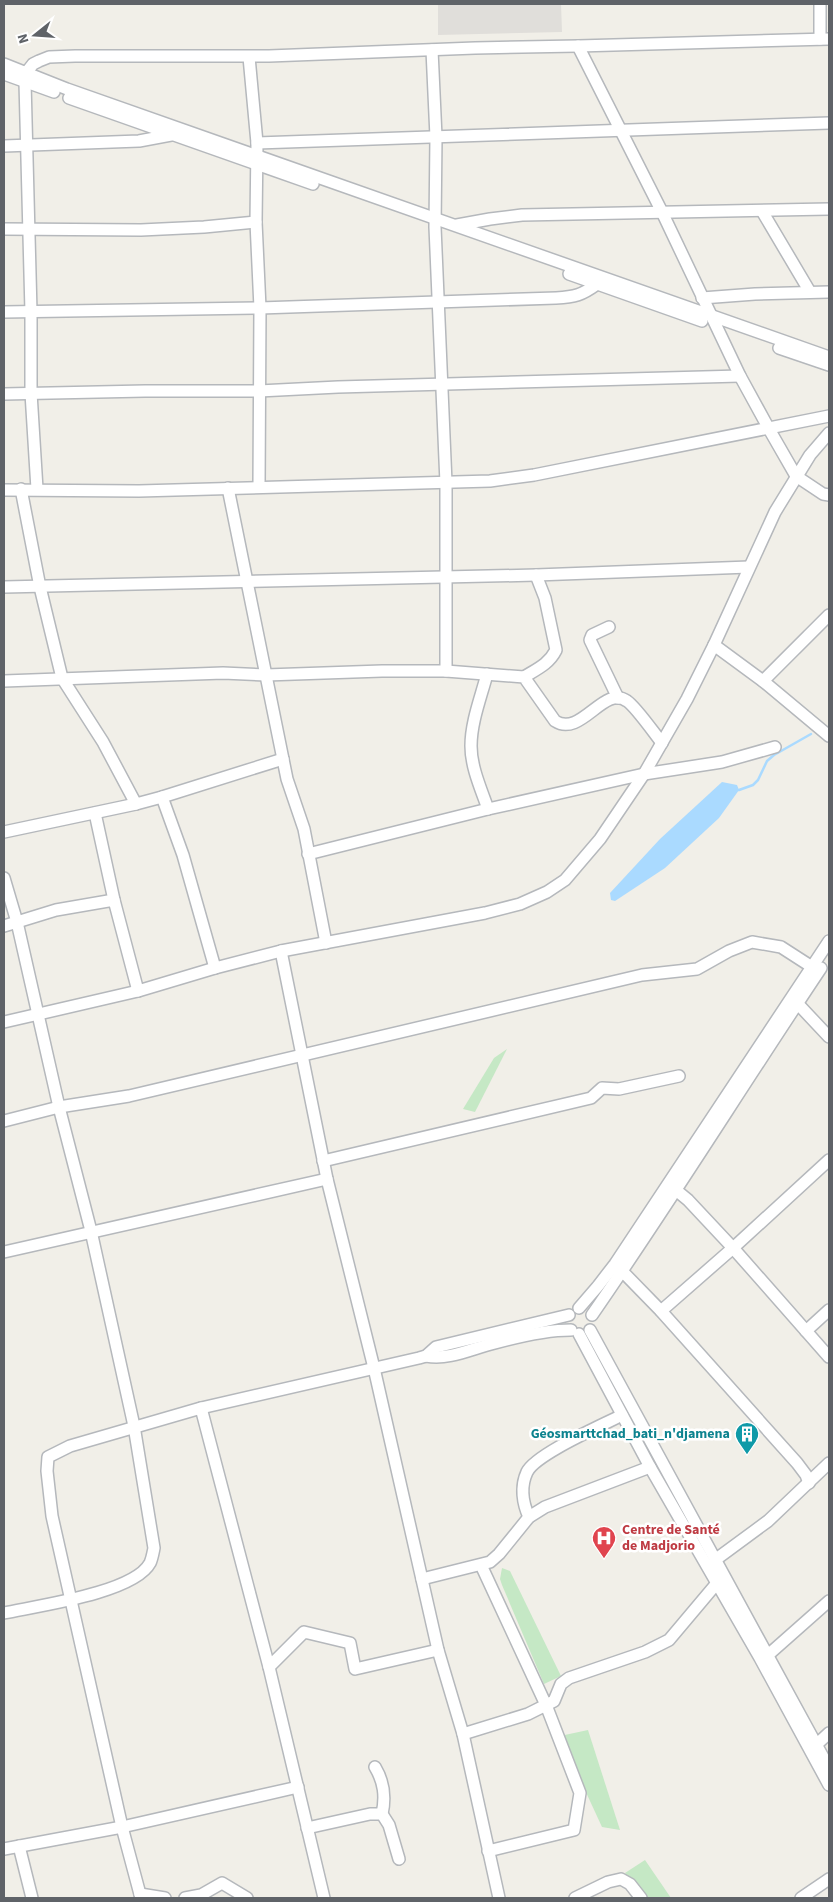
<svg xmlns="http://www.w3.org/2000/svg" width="833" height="1902" viewBox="0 0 833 1902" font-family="'Source Sans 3',sans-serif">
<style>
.industrial{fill:#e0deda}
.green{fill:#c5e8c5}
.water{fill:#aadaff}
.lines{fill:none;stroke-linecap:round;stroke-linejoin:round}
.stream{stroke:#aadaff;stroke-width:2.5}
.minor-casing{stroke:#b5b8bc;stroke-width:14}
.minor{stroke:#fff;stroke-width:11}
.labels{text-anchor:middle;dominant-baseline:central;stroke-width:5;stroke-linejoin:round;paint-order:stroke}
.culture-label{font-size:14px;font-weight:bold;fill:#0d838f;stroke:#fff;text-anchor:end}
.health-label{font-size:14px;font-weight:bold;fill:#be3a42;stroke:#fff;text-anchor:start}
</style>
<rect width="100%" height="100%" fill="#f1efe8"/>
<polygon class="industrial" points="438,4 561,4 562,32 438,35"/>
<g class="green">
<polygon points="507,1049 475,1112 463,1109 494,1058"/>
<polygon points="502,1568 510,1571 561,1676 544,1684 502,1585 500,1579"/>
<polygon points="588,1730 620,1830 602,1827 560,1736"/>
<polygon points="645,1860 671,1898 645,1898 625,1873"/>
</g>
<polygon class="water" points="722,782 737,785 739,790 719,818 665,868 615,901 611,900 610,893 660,839"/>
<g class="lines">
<polyline class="stream" points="739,790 753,785 758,780 767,761 774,755 811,734"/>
<g class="minor-casing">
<g id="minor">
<polyline points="820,4 820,39"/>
<polyline points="578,46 662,212 740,376 769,429 796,476 823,494 829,495"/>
<polyline points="432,50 436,137 435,227 446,483 446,671"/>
<polyline points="249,57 257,143 256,222 260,308 259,486"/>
<polyline points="4,64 67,89 829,357"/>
<polyline points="4,74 54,92"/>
<polyline points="69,98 313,184"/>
<polyline points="257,143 829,123"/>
<polyline points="4,146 139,141 171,135"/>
<polyline points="762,211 810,292"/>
<polyline points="457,225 490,219 522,215 829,209"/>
<polyline points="4,229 141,230 204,227 256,222"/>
<polyline points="569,274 702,321"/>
<polyline points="702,298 755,294 829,292"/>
<path d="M4 312 260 308 556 298C575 297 582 295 597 284"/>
<polyline points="779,348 829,365"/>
<polyline points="4,394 145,391 259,391 338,387 740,376"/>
<polyline points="228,488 287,779 304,829 326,943"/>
<polyline points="21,489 40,587 62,678 103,742 136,804 162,797 283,759"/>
<polyline points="37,489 31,393 31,312 25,82 26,73 33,64 39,61 49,57 75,56 269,56 475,48 578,46 829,39"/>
<polyline points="4,490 139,491 490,481 534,475 829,416"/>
<polyline points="4,587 536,575 749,567"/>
<polyline points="609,627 592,635 590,640 618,698"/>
<polyline points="714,645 763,681 829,736"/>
<path d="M487 674C481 697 471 722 471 746 471 767 481 789 488 809"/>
<path d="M524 677C537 669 549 664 556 650L545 598 536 575"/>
<path d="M4 681 223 673 266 675 382 671H446L524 677 555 721C581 738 604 684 627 701 636 707 654 733 662 743"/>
<polyline points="763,681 829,615"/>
<polyline points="162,797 183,855 215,968"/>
<polyline points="95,813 114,900"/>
<polyline points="4,832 136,804"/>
<polyline points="308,854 488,809 644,774 722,762 775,747"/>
<path d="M4 878 17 922 59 1107 91 1231 134 1426 154 1548C153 1553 152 1559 150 1563 134 1593 36 1606 4 1613"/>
<polyline points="4,926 56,910 114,900 138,991"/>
<polyline points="281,951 327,1179 374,1368 438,1650 463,1734 499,1898"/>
<polyline points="798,1004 829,1037"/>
<polyline points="4,1022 138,991 215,968 281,951 485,913 520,904 547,892 565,880 600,839 644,774 687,699 714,645 775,512 810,455 829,433"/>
<polyline points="4,1121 59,1107 129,1096 642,975 697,969 729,951 752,942 781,947 812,967"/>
<polyline points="323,1161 591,1098 602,1088 619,1089 679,1076"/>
<polyline points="671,1186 688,1200 733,1248 829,1357"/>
<polyline points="4,1252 327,1179"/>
<polyline points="623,1272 661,1311 797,1463 806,1475 809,1483"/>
<polyline points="579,1308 598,1286 615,1264 829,941"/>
<polyline points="661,1311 733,1248 829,1160"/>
<path d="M592 1315C671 1201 744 1083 821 968"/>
<polyline points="590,1330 829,1768"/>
<polyline points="806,1331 829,1310"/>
<polyline points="579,1334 650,1467 760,1658 829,1785"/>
<path d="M426 1356C448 1360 469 1350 491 1344 516 1337 545 1330 571 1330"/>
<polyline points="201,1408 269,1667 324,1898"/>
<path d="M529 1517C523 1504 520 1487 527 1472 536 1454 601 1426 622 1415"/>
<polyline points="715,1560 768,1521 829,1463"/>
<polyline points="481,1565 546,1705 580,1793 574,1830 488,1851"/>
<polyline points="422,1579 490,1562 499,1554 529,1517 545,1507 650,1467"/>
<polyline points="768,1655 829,1601"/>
<polyline points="269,1667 304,1632 350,1643 355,1669 438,1650"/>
<polyline points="463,1734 528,1714 554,1701 561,1684 569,1678 645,1652 669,1640 717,1583"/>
<polyline points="816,1745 829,1733"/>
<path d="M375 1767C384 1782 386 1796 382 1814"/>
<polyline points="307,1828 370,1814 382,1814 389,1825 399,1859"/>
<polyline points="19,1846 32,1898"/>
<polyline points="4,1849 122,1827 298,1787"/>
<polyline points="140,1894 165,1898"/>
<polyline points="141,1898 122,1827 52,1516 47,1471 48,1457 70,1446 201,1408 419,1358 426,1356 436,1347 569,1315"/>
<polyline points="185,1898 201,1895 222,1883 247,1898"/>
<polyline points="575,1898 608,1882 621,1879 630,1884 641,1898"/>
<polyline points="801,1898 829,1879"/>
</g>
</g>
<use href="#minor" class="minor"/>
</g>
<defs>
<g id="building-pin" transform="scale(1.25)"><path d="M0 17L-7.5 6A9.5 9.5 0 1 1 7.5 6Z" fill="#0f9aa8" stroke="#fff"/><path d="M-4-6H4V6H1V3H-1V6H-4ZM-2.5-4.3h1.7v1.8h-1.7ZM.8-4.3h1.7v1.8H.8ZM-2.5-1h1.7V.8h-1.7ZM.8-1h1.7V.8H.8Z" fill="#fff"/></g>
<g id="hospital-pin" transform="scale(1.25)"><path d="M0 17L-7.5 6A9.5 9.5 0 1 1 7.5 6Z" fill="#e0444e" stroke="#fff"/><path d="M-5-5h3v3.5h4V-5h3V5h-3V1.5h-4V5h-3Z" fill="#fff"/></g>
</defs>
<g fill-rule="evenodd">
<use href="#building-pin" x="747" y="1434"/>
<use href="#hospital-pin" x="604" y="1538"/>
</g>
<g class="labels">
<g class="culture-label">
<text x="730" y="1434">Géosmarttchad_bati_n'djamena</text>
</g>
<g class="health-label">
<text x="622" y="1530">Centre de Santé<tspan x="622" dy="16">de Madjorio</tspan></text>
</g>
</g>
<rect width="833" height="1902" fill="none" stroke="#5f6368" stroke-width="10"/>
<g transform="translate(35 35) rotate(253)" stroke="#ffffff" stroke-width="4" paint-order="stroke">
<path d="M0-4L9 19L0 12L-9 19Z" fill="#5f6368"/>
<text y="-8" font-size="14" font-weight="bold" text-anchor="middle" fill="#5f6368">N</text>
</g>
</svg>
